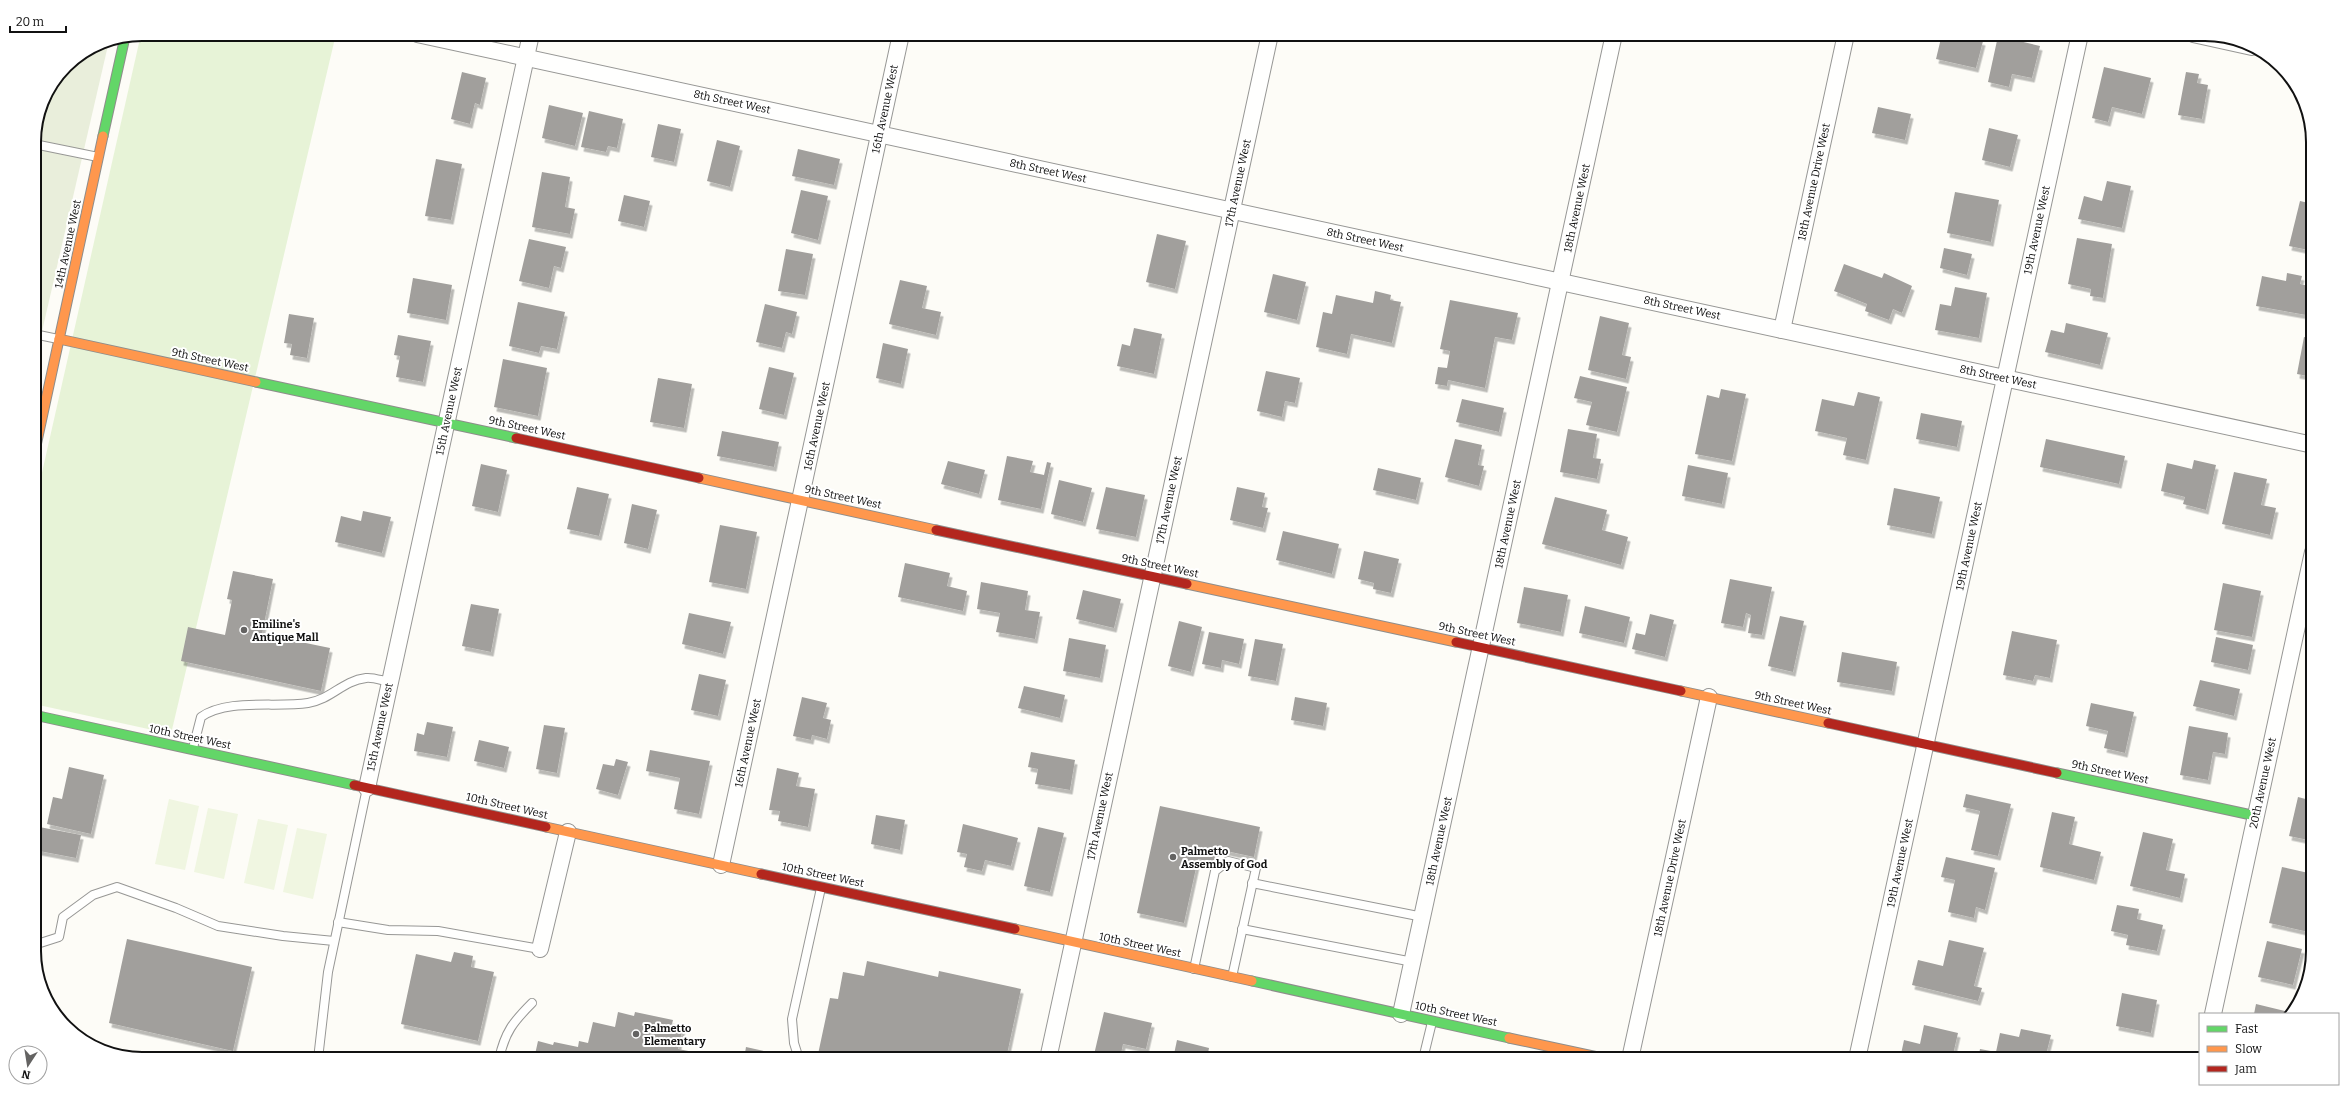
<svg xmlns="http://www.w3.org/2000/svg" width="2347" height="1093" viewBox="0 0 2347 1093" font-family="Bitter,serif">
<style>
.green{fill:#e7f3d7}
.cemetery{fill:#e9eedb}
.pitch{fill:#f0f6e1}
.building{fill:#a19f9c;filter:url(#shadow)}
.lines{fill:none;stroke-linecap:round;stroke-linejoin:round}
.lane-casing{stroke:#979795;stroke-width:10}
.street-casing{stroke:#979795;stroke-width:18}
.fast-casing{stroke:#8e8d8b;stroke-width:11}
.slow-casing{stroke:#8e8d8b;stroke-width:11}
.jam-casing{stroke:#8e8d8b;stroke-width:11}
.lane{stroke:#fffffe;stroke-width:8}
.street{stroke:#fffffe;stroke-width:16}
.fast{stroke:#63d668;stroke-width:9}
.slow{stroke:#ff974d;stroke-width:9}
.jam{stroke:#b3261e;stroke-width:9}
.poi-dot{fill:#646362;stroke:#fff;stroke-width:1.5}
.labels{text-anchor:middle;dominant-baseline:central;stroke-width:4;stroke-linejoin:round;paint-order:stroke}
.street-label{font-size:11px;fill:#111;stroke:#fff}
.poi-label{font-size:11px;font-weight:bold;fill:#111;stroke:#fff;text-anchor:start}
.rim{fill:none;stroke:#111;stroke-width:2}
</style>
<defs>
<filter id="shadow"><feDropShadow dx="2.5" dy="4.5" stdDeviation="0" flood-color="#0004"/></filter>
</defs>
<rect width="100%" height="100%" fill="#fdfcf7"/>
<polygon class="green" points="141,34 336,34 171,734 34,704 34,508"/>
<polygon class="cemetery" points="109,41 34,366 34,135 45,94 66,66 101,42"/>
<g class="pitch">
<polygon points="169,799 199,806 185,870 155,864"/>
<polygon points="208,808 238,814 224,879 194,872"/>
<polygon points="258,819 288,825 274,890 244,883"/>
<polygon points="297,828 327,834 313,899 283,892"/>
</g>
<g class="building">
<polygon points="1942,34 1953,34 1983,41 1976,68 1936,59"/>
<polygon points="1998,36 2040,46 2032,78 2012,74 2009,87 1988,82"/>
<polygon points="2104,67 2151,78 2142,114 2112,107 2108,122 2092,118"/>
<polygon points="462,72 486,78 480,105 475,103 470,124 451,119"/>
<polygon points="2186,72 2199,74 2197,83 2208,85 2202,119 2178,115"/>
<polygon points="549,105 583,113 575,146 542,138"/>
<polygon points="1878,107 1911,114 1905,140 1872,133"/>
<polygon points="589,111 623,119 617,148 608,146 606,152 581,147"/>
<polygon points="658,124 681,129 674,162 651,157"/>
<polygon points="1989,128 2018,135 2010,167 1982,160"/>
<polygon points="717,140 740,146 730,187 707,181"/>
<polygon points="798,149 840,159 834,185 792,176"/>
<polygon points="436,159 462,164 451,220 425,216"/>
<polygon points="542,172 570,177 565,207 575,209 570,234 532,227"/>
<polygon points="2107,181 2131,186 2122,228 2078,219 2084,196 2102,201"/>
<polygon points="801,190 828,196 818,240 791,233"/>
<polygon points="1955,192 1999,200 1991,242 1947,233"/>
<polygon points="624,195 650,201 644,227 618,221"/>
<polygon points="2300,201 2313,204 2313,251 2289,246"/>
<polygon points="1157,234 1186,241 1175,289 1146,282"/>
<polygon points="2077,238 2112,244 2103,298 2090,296 2091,289 2068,284"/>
<polygon points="529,239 566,247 561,268 554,266 549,288 519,281"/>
<polygon points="1944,248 1972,254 1967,275 1940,268"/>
<polygon points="786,249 813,254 805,295 778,291"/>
<polygon points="1844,264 1882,278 1884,273 1912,286 1902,313 1893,309 1889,320 1865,311 1867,304 1834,291"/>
<polygon points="2287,273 2302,276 2300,284 2313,287 2312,316 2256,306 2262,276 2286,281"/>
<polygon points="1273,274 1306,282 1297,320 1264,312"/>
<polygon points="413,278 452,285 446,320 407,313"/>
<polygon points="900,280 927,286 922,308 941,312 936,335 889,324"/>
<polygon points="1955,287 1987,293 1979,338 1935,330 1940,304 1951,306"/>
<polygon points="1375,291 1391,295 1390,300 1401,302 1392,343 1351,334 1347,354 1316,347 1323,312 1332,314 1336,295 1373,303"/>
<polygon points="1450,300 1518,313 1512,340 1495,337 1485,388 1448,380 1447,386 1435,384 1438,367 1447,368 1450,351 1440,349"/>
<polygon points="518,302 565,312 557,349 541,346 539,353 509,346"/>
<polygon points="765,304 797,312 792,334 786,332 782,348 756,342"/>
<polygon points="289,314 314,318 307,358 290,355 292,344 284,343"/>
<polygon points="1600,316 1629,323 1622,355 1631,357 1626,379 1588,370"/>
<polygon points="2066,323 2108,333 2100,365 2045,352 2051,330 2064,333"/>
<polygon points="1134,328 1162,334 1154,374 1117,366 1122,344 1130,346"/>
<polygon points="398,335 431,341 423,382 396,377 400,356 394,355"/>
<polygon points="2304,337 2313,339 2313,377 2297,374"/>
<polygon points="883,343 908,349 901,384 876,378"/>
<polygon points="503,359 547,368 538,416 494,407"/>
<polygon points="769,367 794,373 784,415 759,409"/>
<polygon points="1266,371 1300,378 1295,403 1285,401 1282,417 1257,411"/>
<polygon points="1580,376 1627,387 1617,432 1586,425 1592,402 1574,398"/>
<polygon points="658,378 692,384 684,428 650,422"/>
<polygon points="1721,389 1746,394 1732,461 1695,454 1707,395 1719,398"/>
<polygon points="1858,392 1880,397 1866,460 1843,455 1847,438 1815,431 1822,399 1854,406"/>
<polygon points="1462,399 1504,408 1499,432 1456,422"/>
<polygon points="1921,413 1962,421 1957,447 1916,439"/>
<polygon points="1568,429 1597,434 1593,458 1601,459 1597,479 1560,472"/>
<polygon points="722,431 779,442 774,467 717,456"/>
<polygon points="1455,439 1482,445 1478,465 1484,466 1479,486 1445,477"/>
<polygon points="2046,439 2125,456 2119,484 2040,467"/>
<polygon points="1007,456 1033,461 1030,472 1044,475 1047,462 1051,463 1041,509 998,500"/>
<polygon points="2194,460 2216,465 2206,510 2183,504 2185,497 2161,491 2167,463 2192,469"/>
<polygon points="948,461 985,470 979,494 941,484"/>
<polygon points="481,464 507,470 498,512 472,506"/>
<polygon points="1688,465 1728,473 1722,504 1682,496"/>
<polygon points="1378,468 1421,478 1416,500 1373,490"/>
<polygon points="2234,472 2267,479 2261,505 2276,508 2270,535 2222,524"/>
<polygon points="1059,480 1092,488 1083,522 1051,514"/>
<polygon points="577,487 609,494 599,536 567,529"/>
<polygon points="1106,487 1145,495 1136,537 1096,529"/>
<polygon points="1237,487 1265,493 1262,507 1268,508 1263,528 1230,520"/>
<polygon points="1894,488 1940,497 1932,534 1887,525"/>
<polygon points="1555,497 1607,510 1602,530 1628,537 1621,565 1542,544"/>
<polygon points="632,504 657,510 648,549 624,543"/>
<polygon points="363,511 391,517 382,553 335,542 341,516 361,521"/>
<polygon points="720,525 757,532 746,589 709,582"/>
<polygon points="1283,531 1339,544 1332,574 1276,560"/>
<polygon points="1364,551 1399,559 1391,593 1373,589 1374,583 1358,579"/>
<polygon points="905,563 950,573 947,586 967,591 963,611 898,597"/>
<polygon points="233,571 273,579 262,634 330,648 321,691 181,661 188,627 225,635 232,600 227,599"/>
<polygon points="1730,579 1772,587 1762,635 1748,633 1751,615 1746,613 1743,627 1721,623"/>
<polygon points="981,582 1028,591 1025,610 1040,612 1035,639 996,632 1000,613 977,609"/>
<polygon points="2223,583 2261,591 2252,637 2214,630"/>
<polygon points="1524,587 1568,595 1561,632 1517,623"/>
<polygon points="1083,590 1121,599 1114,628 1076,619"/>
<polygon points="471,604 499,609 491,652 462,646"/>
<polygon points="1585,606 1630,617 1624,643 1579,633"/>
<polygon points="689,613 731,622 723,654 682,644"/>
<polygon points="1650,614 1674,620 1665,657 1632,649 1636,633 1645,635"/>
<polygon points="1780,616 1804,621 1793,672 1768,666"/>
<polygon points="1179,621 1202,627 1191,672 1168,666"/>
<polygon points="2012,631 2057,640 2050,678 2035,675 2033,681 2003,675"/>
<polygon points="1209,632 1244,639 1239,664 1222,660 1221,668 1202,664"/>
<polygon points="2216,637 2253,645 2248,670 2211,662"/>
<polygon points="1069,638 1106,645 1100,678 1063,671"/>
<polygon points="1255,639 1283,644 1276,681 1248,676"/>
<polygon points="1842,652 1897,662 1892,691 1837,682"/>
<polygon points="699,674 726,680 718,716 691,710"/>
<polygon points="2200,680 2240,689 2234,716 2193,706"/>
<polygon points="1024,686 1065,695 1060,718 1018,708"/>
<polygon points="802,697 827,703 823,718 831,720 827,739 812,735 811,740 793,736"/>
<polygon points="1295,697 1327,703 1323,726 1291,720"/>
<polygon points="2091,703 2134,712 2125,753 2104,748 2108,731 2086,726"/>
<polygon points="427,722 453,727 447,757 414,751 417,733 424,735"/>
<polygon points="544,725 565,728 557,773 536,769"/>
<polygon points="2189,726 2228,733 2225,754 2213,752 2208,780 2180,775"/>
<polygon points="479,740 509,747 504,768 474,761"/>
<polygon points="2313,743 2313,760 2308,759"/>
<polygon points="650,750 710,761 699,814 674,809 680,778 646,771"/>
<polygon points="1031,752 1075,760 1070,790 1035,784 1038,769 1028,767"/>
<polygon points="616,759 628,762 618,795 596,789 603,764 614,766"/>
<polygon points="69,767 104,775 91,834 47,824 53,797 62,799"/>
<polygon points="777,768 799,773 796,786 815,789 808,827 778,821 780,811 769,810"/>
<polygon points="1966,794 2011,804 1998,856 1971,850 1980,811 1963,807"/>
<polygon points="2298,797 2313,801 2313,841 2289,836"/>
<polygon points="1160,806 1260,827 1254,857 1217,849 1214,863 1198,859 1184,923 1137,913"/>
<polygon points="2052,812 2075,817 2069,844 2101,852 2094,880 2040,867"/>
<polygon points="876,815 905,820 900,850 871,844"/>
<polygon points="963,824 1018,838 1011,866 985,860 982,871 964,867 967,854 957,852"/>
<polygon points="34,826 81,835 76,858 34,850"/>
<polygon points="1038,827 1064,833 1050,892 1024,886"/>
<polygon points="2143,832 2173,839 2166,870 2185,874 2180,898 2130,886"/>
<polygon points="1946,857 1995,868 1985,910 1976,907 1974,918 1948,912 1955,880 1941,877"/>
<polygon points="2282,867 2313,874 2313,933 2269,923"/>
<polygon points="2117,905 2139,909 2137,919 2163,925 2157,951 2126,945 2128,935 2111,931"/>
<polygon points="127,939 252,967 233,1051 109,1023"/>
<polygon points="1949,940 1984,948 1974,986 1982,988 1978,1001 1912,985 1918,960 1943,966"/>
<polygon points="2267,941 2302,949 2293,985 2258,977"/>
<polygon points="454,952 473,956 471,967 494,972 478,1041 401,1024 416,954 451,962"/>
<polygon points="867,961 938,977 939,971 1021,989 1006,1059 817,1059 830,998 838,999 843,972 864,976"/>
<polygon points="2122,993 2157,1000 2151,1033 2116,1026"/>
<polygon points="2256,1004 2289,1012 2287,1014 2254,1014"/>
<polygon points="618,1012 634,1016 635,1012 673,1020 672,1024 683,1027 678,1049 704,1054 703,1059 534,1059 538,1041 553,1045 554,1042 578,1047 579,1041 588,1043 593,1022 615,1027"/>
<polygon points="1104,1012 1152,1023 1146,1049 1123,1044 1120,1059 1093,1059"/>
<polygon points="1924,1025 1958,1033 1952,1059 1900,1059 1904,1040 1920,1044"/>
<polygon points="2021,1029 2051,1035 2045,1059 1978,1059 1980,1049 1996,1052 2000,1033 2019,1037"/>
<polygon points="1177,1040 1209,1048 1207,1059 1173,1059"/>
<polygon points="746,1047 782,1055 782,1059 744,1059"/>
<polygon points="1244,1051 1270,1058 1270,1059 1242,1059"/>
</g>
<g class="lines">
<g class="lane-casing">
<g id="lane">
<polyline points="34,144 98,157"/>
<polyline points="34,334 58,339"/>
<path d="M193 748 201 717C228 698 276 708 308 703 332 699 342 681 366 678 373 677 383 681 390 682"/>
<polyline points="1252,883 1423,917"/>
<polyline points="338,922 388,930 438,931 540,949"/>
<polyline points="1242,929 1413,962"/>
<polyline points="34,945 59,937 63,917 93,895 117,887 176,908 218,926 283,936 334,941"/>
<polyline points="1194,969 1215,871 1228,861 1256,868 1232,977"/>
<polyline points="318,1059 328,972 367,788"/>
<path d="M499 1059C505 1032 513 1022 532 1003"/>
<polyline points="799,1059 794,1043 792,1019 821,888"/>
<polyline points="1423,1059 1432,1022"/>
</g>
</g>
<g class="street-casing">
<g id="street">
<polyline points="417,34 2313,445"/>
<polyline points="2193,34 2252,47"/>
<polyline points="1782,330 1846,34"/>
<polyline points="367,788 531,34"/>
<polyline points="721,865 901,34"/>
<polyline points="540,949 568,832"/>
<polyline points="1401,1014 1614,34"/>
<polyline points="2213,1014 2313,552"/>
<polyline points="1048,1059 1270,34"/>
<polyline points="1630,1059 1709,697"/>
<polyline points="1857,1059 2080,34"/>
</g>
</g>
<g class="fast-casing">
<g id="fast">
<polyline points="103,136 125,37"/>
<polyline points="256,382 516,438"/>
<polyline points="34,715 354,785"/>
<polyline points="2057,773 2256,816"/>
<polyline points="1252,981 1509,1038"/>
</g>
</g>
<g class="slow-casing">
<g id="slow">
<polyline points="59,339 256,382"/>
<polyline points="34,455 103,136"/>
<polyline points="699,478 936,530"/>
<polyline points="1187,584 1456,642"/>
<polyline points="1681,691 1828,723"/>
<polyline points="546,827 761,874"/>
<polyline points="1015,929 1252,981"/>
<polyline points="1509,1038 1607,1059"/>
</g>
</g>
<g class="jam-casing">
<g id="jam">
<polyline points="516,438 699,478"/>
<polyline points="936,530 1187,584"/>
<polyline points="1456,642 1681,691"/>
<polyline points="1828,723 2057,773"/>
<polyline points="354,785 546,827"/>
<polyline points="761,874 1015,929"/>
</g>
</g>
<use href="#lane" class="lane"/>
<use href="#street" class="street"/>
<use href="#fast" class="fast"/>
<use href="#slow" class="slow"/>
<use href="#jam" class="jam"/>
</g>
<g class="poi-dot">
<circle cx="244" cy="630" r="4"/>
<circle cx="1173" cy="857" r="4"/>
<circle cx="636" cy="1034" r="4"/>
</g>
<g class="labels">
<g class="street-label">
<text transform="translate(732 102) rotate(12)">8th Street West</text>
<text transform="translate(885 109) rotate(-78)">16th Avenue West</text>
<text transform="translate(1048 171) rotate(12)">8th Street West</text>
<text transform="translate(1814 182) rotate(-78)">18th Avenue Drive West</text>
<text transform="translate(1238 183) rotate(-78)">17th Avenue West</text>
<text transform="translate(1577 208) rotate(-78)">18th Avenue West</text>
<text transform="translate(2037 230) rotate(-78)">19th Avenue West</text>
<text transform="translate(1365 240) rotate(12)">8th Street West</text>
<text transform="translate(68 244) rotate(-78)">14th Avenue West</text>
<text transform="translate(1682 308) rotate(12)">8th Street West</text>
<text transform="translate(210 360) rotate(12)">9th Street West</text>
<text transform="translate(1998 377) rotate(12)">8th Street West</text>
<text transform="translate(449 411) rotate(-78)">15th Avenue West</text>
<text transform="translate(817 426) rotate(-78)">16th Avenue West</text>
<text transform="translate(527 428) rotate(12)">9th Street West</text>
<text transform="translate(843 497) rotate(12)">9th Street West</text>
<text transform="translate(1169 500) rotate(-78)">17th Avenue West</text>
<text transform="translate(1508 524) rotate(-78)">18th Avenue West</text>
<text transform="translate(1969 546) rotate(-78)">19th Avenue West</text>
<text transform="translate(1160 566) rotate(12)">9th Street West</text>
<text transform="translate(1477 634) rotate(12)">9th Street West</text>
<text transform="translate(1793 703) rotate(12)">9th Street West</text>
<text transform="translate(380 727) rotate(-78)">15th Avenue West</text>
<text transform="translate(190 737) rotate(12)">10th Street West</text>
<text transform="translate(748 743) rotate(-78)">16th Avenue West</text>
<text transform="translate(2110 772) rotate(12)">9th Street West</text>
<text transform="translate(2263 783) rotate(-78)">20th Avenue West</text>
<text transform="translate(507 806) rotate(13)">10th Street West</text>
<text transform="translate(1100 816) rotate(-78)">17th Avenue West</text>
<text transform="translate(1439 841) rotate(-78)">18th Avenue West</text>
<text transform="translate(1900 863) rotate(-78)">19th Avenue West</text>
<text transform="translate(823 875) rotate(12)">10th Street West</text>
<text transform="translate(1670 878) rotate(-78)">18th Avenue Drive West</text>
<text transform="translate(1140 945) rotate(12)">10th Street West</text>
<text transform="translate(1456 1014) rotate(12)">10th Street West</text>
</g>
<g class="poi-label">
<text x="252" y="624">Emiline's<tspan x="252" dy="13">Antique Mall</tspan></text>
<text x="1181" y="851">Palmetto<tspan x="1181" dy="13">Assembly of God</tspan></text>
<text x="644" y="1028">Palmetto<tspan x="644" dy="13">Elementary</tspan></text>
</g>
</g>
<path d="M0 0H2347V1093H0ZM142 41H2205A101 101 0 0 1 2306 142V951A101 101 0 0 1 2205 1052H142A101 101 0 0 1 41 951V142A101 101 0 0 1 142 41Z" fill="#fff" fill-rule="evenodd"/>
<path class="rim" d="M142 41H2205A101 101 0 0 1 2306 142V951A101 101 0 0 1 2205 1052H142A101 101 0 0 1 41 951V142A101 101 0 0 1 142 41Z"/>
<rect x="2199" y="1013" width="140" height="72" fill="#ffffff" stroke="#a0a0a0"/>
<rect x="2207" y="1026" width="20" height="6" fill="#63d668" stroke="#a0a0a0"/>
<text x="2235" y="1033" font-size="12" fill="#111111">Fast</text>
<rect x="2207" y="1046" width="20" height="6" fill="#ff974d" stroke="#a0a0a0"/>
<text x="2235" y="1053" font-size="12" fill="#111111">Slow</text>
<rect x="2207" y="1066" width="20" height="6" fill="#b3261e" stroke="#a0a0a0"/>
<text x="2235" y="1073" font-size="12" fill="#111111">Jam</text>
<g transform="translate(28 1065) rotate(192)"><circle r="19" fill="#ffffff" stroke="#a0a0a0"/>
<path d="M0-3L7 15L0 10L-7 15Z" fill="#646362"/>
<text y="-6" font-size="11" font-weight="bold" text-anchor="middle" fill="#111111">N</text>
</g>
<path d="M10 26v6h56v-6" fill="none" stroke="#111111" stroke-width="2"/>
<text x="16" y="26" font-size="12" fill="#111111" stroke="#ffffff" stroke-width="3" paint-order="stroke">20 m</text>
</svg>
